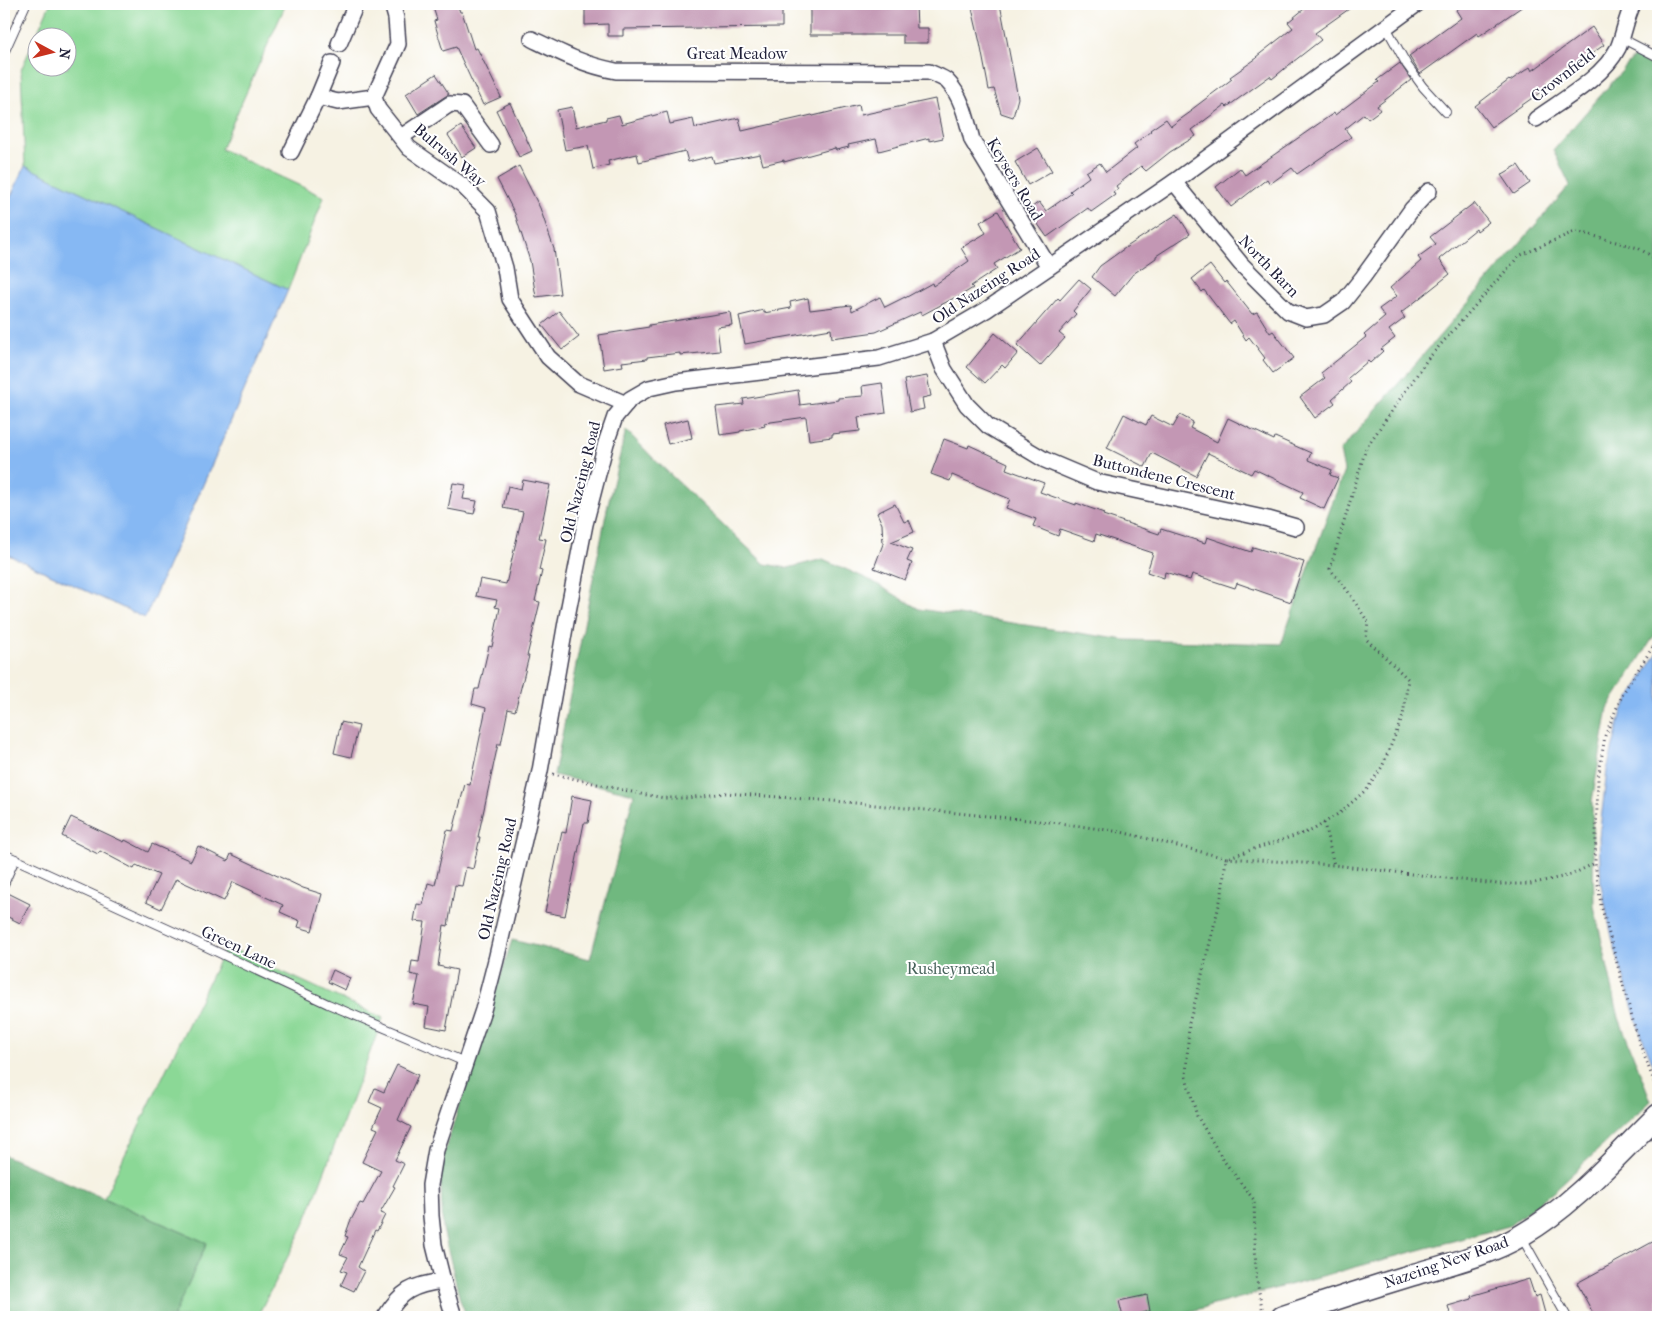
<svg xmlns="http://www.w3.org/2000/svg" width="1662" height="1321" viewBox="0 0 1662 1321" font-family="'IM FELL French Canon',serif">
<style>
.green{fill:#8bd896;stroke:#567d68;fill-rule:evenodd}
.forest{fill:#70b87f;stroke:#496d5d}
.water{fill:#86b8f3;stroke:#546d97}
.building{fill:#c397b4}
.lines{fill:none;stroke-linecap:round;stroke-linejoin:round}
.lane-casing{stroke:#424154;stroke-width:10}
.street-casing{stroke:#424154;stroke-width:18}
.secondary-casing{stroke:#424154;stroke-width:24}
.path{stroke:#424154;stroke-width:3;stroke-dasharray:1 4;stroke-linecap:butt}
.lane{stroke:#fff;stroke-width:8}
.street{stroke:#fff;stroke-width:15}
.secondary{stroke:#fff;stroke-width:21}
.labels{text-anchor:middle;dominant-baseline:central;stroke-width:4;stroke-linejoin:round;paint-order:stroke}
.street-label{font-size:16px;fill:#22223b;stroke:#fff}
.park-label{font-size:16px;fill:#47625b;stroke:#fff}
</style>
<rect width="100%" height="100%" fill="#fff"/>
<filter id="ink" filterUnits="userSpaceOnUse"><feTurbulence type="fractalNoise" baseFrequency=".02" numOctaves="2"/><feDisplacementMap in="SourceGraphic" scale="10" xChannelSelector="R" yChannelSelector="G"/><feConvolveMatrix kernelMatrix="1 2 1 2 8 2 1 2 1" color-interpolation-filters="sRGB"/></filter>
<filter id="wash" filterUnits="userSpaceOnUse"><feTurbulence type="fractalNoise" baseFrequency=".0096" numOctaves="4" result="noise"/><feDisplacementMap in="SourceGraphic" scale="20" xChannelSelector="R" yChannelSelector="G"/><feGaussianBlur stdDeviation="1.12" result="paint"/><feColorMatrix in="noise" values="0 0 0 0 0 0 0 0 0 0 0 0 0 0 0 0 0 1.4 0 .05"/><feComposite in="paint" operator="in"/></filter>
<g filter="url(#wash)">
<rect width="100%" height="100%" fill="#f6f2e3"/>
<g class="green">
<path d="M50 4H286L221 149 324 197 288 290 25 166 21 70ZM38 38H68V68H38Z"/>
<polygon points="226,946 383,1018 305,1223 257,1317 173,1317 207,1243 104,1198"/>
</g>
<g class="forest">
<polygon points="1636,55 1658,68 1658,630 1608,708 1592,801 1594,906 1619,1018 1651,1101 1557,1188 1509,1226 1169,1317 467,1317 460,1300 443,1229 440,1166 512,940 590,959 634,794 554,775 608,504 626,430 655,460 765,564 788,568 823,559 872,581 919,609 1125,640 1281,644 1344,471 1340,451 1570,185 1553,150"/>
<polygon points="1658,764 1658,875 1654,778"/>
<polygon points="4,1155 207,1243 173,1317 4,1317"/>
</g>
<g class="water">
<polygon points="25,166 288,290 145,618 4,553 4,211"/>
<polygon points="1658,652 1658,764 1654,778 1658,875 1658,1077 1639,1029 1613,942 1601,885 1599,837 1607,770 1622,711"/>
</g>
<g id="blocks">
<g class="building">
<polygon points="432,4 457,4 460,12 462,12 474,49 477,48 501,97 483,105 456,47 443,51 434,21 437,20"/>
<polygon points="585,4 782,4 782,27 623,29 623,36 608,36 608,24 585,25"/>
<polygon points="810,4 916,4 917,28 928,28 928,43 903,43 903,35 810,35"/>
<polygon points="971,4 1000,4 1018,98 1013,117 1001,113 994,89 989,90 980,43"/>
<polygon points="1300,4 1356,4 1315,33 1321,40 1289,65 1272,79 1270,76 1227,107 1225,105 1192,130 1196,136 1170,152 1146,171 1141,166 1116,186 1118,189 1113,192 1115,195 1091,212 1088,208 1047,237 1028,210 1039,202 1046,211 1072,193 1070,191 1089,177 1086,172 1100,163 1106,172 1137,148 1134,144 1151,131 1150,130 1166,119 1171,126 1192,111 1191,110 1232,79 1230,77 1257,58 1256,57 1293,28 1288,22 1304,9"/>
<polygon points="1466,4 1526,4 1479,36 1477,33 1420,74 1409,56 1461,18 1456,10"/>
<polygon points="1592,27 1604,45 1544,87 1545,89 1491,127 1475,106 1509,80 1510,81 1530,67 1532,71"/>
<polygon points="1400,63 1411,80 1377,106 1380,110 1368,119 1364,114 1345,129 1351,137 1297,174 1292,168 1270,184 1267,179 1231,207 1216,187 1240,168 1245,175 1334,113 1335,115 1379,82 1377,80"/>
<polygon points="436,74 449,94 418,114 406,94"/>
<polygon points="935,99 943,138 929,141 929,138 879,151 876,139 848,145 849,147 836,150 835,148 784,162 784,160 763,165 760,154 714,163 712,156 688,162 685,151 639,162 637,154 608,161 609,165 593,169 588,146 565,150 557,110 572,107 576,127 606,120 606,118 619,115 622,124 667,112 670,124 693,119 695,128 739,118 742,131 812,115 813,116 859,105 861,115"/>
<polygon points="510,103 532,151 519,157 496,110"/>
<polygon points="461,126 476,148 462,157 448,135"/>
<polygon points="1038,148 1052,171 1028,185 1015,162"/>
<polygon points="1518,165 1530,183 1514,194 1501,175"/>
<polygon points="519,166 540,208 554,249 560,294 536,297 530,261 515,214 497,179"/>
<polygon points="1474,203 1489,222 1477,231 1476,229 1439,259 1450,274 1401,313 1405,318 1389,330 1395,338 1381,349 1383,351 1370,363 1368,361 1348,378 1351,382 1332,399 1335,403 1315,418 1300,397 1325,378 1321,373 1366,337 1364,335 1385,317 1379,309 1397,296 1390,288 1421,261 1418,257 1436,244 1430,237"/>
<polygon points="998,211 1020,248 994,264 997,269 971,286 973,288 955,299 954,298 922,315 920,312 876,332 832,338 831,329 745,344 739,316 764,310 764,313 791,308 790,302 808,298 810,310 851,305 852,311 880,297 885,307 905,297 905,298 932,283 933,286 969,261 961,248 986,233 980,222"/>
<polygon points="1177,214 1190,234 1156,256 1156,258 1133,274 1115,296 1092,277 1100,266 1125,248"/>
<polygon points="1210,265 1224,283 1226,281 1252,314 1257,312 1270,333 1273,331 1294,358 1273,373 1263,360 1265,358 1249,337 1246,340 1234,321 1230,324 1204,290 1202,292 1192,279"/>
<polygon points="1079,279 1091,289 1073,311 1076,314 1059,333 1065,338 1040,366 1017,345 1058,298 1060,300"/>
<polygon points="559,311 579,337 562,350 542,325"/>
<polygon points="730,312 732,325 717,327 720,351 680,355 680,353 647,357 647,359 622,362 623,366 604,369 599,335 649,327 649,325"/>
<polygon points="995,333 1018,353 1005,368 1002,365 985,383 967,367"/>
<polygon points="927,376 931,396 922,398 924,409 910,412 904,380"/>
<polygon points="882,383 886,413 858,417 860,431 832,434 832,437 809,440 806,417 764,423 765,426 740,431 740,432 720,435 716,407 744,404 743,399 798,390 800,405 838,400 838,398 863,396 862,386"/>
<polygon points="1124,414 1146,425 1151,416 1173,427 1180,415 1193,422 1190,428 1217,442 1228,418 1274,440 1275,437 1311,453 1308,460 1332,470 1330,475 1338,478 1324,509 1300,498 1303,492 1254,469 1251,474 1208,453 1196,476 1152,453 1145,467 1107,448"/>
<polygon points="688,419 692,438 668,444 663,425"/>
<polygon points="944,439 968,448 969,445 1008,463 1006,469 1044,483 1040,492 1076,505 1076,503 1104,513 1103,515 1159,534 1161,529 1205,543 1207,537 1251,552 1253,547 1304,562 1291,602 1237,583 1235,588 1192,574 1190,580 1165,572 1164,578 1147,572 1153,553 1096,534 1094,541 1060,529 1058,536 1033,526 1036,519 1006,508 1010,499 952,475 950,481 931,474"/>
<polygon points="523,480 550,485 539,538 546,539 539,570 542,571 535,601 540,602 527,656 529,656 515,711 508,709 501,744 498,744 478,837 480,837 473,869 466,867 462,886 455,885 448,926 444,925 438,966 457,970 446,1030 426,1026 429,1007 413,1004 419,976 410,974 412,961 419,962 425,922 414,921 417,904 423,905 428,883 435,885 447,830 453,831 465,784 470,785 486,708 472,704 475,689 479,689 489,646 492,647 500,608 495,607 497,600 476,596 480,579 506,584 523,512 503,508 508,486 521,489"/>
<polygon points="453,483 466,485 463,499 477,501 474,514 448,509"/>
<polygon points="895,504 904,522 909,520 914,532 891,542 912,550 907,561 912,563 905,580 874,568 883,544 882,524 877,513"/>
<polygon points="341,722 359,726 351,757 334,753"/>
<polygon points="572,796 592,800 588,823 584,823 565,916 545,912 562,832 566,833"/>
<polygon points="71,817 124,842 125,840 148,852 152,844 191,861 198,846 228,861 231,854 303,888 322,894 312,931 298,927 300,921 280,912 283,905 233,882 224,901 176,879 161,909 146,902 159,875 136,865 134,869 100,851 98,854 62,836"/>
<polygon points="4,891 30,904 20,923 4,915"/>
<polygon points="333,970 350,978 345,990 328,982"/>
<polygon points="397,1065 418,1075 398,1120 411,1127 395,1160 404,1164 393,1186 395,1187 380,1213 385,1215 377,1231 375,1230 358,1267 364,1271 354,1291 341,1285 347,1272 341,1270 348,1257 340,1254 348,1237 345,1236 350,1222 360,1203 363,1204 381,1171 362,1162 378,1129 373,1127 382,1108 369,1102 375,1088 384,1092"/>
<polygon points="1658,1239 1658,1317 1595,1317 1577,1283"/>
<polygon points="1529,1279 1535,1297 1540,1295 1546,1317 1451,1317 1448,1306 1472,1299 1471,1296"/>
<polygon points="1147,1295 1150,1311 1139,1314 1140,1317 1123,1317 1119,1301"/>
</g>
</g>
</g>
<g filter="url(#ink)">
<use href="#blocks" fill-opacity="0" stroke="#424154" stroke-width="1"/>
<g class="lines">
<g class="lane-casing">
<g id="lane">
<polyline points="1386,27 1407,65 1423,87 1446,112"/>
<polyline points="1621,38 1658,57"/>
<polyline points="4,53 26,4"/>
<polyline points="4,854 181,935 328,1004 465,1062"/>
<polyline points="4,884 15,859"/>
<polyline points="1521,1236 1567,1317"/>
</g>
</g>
<g class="street-casing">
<g id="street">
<polyline points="392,4 396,18 398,44 374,97 378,109 409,148 463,186 488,211 505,268 510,299 548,357 577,383 626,404"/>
<path d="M532 39C561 53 584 65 616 71L929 72C935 75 942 77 947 81 962 96 967 120 972 140L1049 267"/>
<polyline points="339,44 356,4"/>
<polyline points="318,97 338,102 374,97"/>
<path d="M1536 119C1562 100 1603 78 1618 48 1624 34 1626 18 1633 4"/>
<polyline points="401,137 450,104 462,105 491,145"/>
<polyline points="291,152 318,97 332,63"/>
<polyline points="1174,182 1241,264 1288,311 1306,318 1324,315 1343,302 1363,277 1412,209 1429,191"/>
<polyline points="933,341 944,369 967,405 988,426 1045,460 1097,482 1268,519 1296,527"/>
<path d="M385 1317C401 1291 412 1285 443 1281"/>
<polyline points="454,1317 443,1281 434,1245 431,1216 430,1185 436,1150 483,1010 496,960 540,771 566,622 585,524 606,443 615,417 630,399 649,388 676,382 879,358 933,341 986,310 1174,182 1417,4"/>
</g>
</g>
<g class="secondary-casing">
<path id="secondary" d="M1282 1317C1326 1302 1369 1288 1412 1275 1449 1264 1489 1255 1522 1235 1574 1205 1615 1157 1658 1115"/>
</g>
<g class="path">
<polyline points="1658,639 1623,693 1605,736 1598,779 1595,863 1601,905 1638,1039 1658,1092"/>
<polyline points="553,774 641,794 665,798 687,798 726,793 845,802 1059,823 1121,832 1226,858 1313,830 1341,812 1367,789 1382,767 1403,716 1408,679 1366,639 1368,622 1347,590 1330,569 1366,448 1427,360 1519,256 1576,231 1638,248 1658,260"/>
<polyline points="1324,823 1334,865"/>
<polyline points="1263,1313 1256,1276 1254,1200 1224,1161 1197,1116 1186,1077 1189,1023 1198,991 1222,893 1226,858 1334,865 1497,884 1530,884 1571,875 1595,863"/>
</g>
<use href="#lane" class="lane"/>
<use href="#street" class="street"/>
<use href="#secondary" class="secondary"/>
</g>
</g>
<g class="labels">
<g class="street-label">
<text x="737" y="53">Great Meadow</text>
<text transform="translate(1563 75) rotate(-38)">Crownfield</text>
<text transform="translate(450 155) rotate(40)">Bulrush Way</text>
<text transform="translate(1015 179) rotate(59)">Keysers Road</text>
<text transform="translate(1269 266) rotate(46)">North Barn</text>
<text transform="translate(986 286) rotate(-33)">Old Nazeing Road</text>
<text transform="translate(1164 477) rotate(14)">Buttondene Crescent</text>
<text transform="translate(580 482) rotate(-76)">Old Nazeing Road</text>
<text transform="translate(497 879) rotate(-77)">Old Nazeing Road</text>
<text transform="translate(239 947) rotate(25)">Green Lane</text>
<text transform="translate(1446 1262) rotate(-19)">Nazeing New Road</text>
</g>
<g class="park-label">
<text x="951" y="968">Rusheymead</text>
</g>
</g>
<rect width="1662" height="1321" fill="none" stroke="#fff" stroke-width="20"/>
<g transform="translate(52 52) rotate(97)"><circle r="24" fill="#ffffff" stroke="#a7a7b1"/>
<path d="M0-4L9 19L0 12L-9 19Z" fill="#c8321e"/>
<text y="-8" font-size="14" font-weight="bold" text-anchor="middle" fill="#22223b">N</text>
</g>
</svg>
